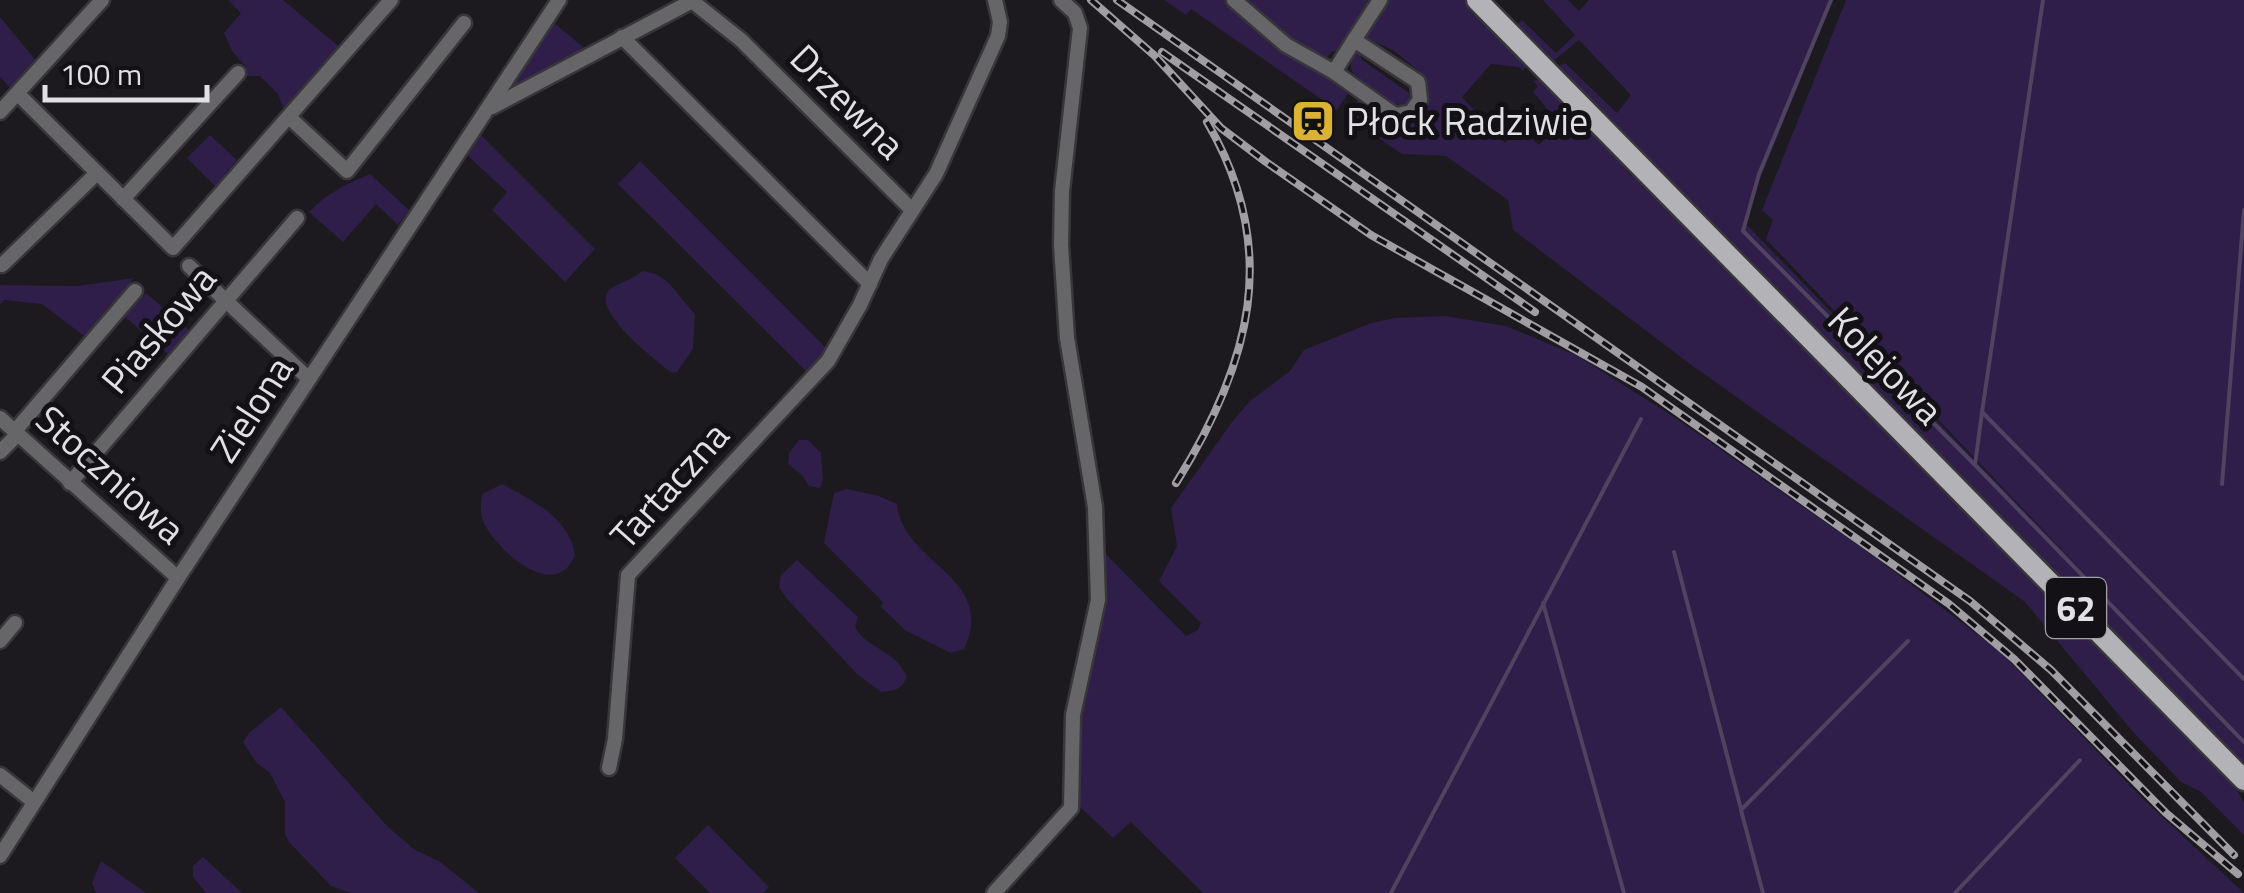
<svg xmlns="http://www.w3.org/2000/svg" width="2244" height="893" viewBox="0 0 2244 893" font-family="'Titillium Web',sans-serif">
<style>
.green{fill:#2e1e49}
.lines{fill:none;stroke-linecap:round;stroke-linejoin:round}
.stream{stroke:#4f4360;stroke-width:4}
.street-casing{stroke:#38363a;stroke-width:19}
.primary-casing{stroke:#38363a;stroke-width:25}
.street{stroke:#666668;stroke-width:14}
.primary{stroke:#b3b2b6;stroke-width:20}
.rail-casing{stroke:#a09ea2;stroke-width:8}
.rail{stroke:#131115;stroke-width:4;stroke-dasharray:11;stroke-linecap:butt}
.labels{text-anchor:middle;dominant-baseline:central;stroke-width:10;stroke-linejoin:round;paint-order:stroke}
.shield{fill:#131115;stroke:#a3a2a5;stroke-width:2.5}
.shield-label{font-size:35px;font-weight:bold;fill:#e1e0e3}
.street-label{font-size:38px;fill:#e1e0e3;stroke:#131115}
.poi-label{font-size:38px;fill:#e1e0e3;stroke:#131115;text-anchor:start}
</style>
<rect width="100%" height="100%" fill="#1c1a1e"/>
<g class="green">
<polygon points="228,0 283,0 342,49 284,110 278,94 260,76 247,76 243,73 246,67 232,51 224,33 241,13"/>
<polygon points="1164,0 1231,0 1348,94 1337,110 1191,9 1186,15"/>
<polygon points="1238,0 1369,0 1368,7 1340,51 1332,51 1323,64"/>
<polygon points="1387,0 1464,0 1526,66 1523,71 1519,67 1491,64 1462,97 1505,143 1519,127 1539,145 1560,124 1533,92 1538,86 1533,81 1543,78 1615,152 1629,174 1647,185 1721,260 1730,274 1757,296 2234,784 2244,803 2244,835 2200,791 2181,782 2133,732 2025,602 1690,364 1513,230 1508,200 1446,156 1402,154 1345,115 1359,99 1407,131 1428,97 1428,86 1419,71 1393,50 1365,38 1367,28"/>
<polygon points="1543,0 1568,0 1579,11 1589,0 1833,0 1758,184 1745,223 2093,582 1766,239 1773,220 1762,210 1846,0 2244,0 2244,765 1557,67 1565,63 1617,113 1631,95 1579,40 1552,62 1516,26 1522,20 1556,53 1575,35"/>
<polygon points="0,17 37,62 12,90 0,77"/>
<polygon points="553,22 589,52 510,92 510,89"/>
<path d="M1358 49 1362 60 1415 97 1409 105C1390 109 1330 74 1358 49Z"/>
<polygon points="210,135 237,160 215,186 187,158"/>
<polygon points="481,135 595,249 565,282 492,210 507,192 467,155"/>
<polygon points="640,161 829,351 811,376 618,184"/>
<path d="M370 174 409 210 398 225 376 204 343 242 309 212C325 194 348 183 370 174Z"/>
<path d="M642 271C669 273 678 297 695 314L693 349 677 372 672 373C658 362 590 311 609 290 614 284 630 282 642 271Z"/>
<polygon points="134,278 84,336 42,304 4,300 0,305 0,285 77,286"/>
<polygon points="146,293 191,332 170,356 125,317"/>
<polygon points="1445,316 1506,326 1578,356 1677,419 1871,554 2002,653 2142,798 2244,893 1203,893 1131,822 1113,838 1077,804 1076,724 1102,615 1102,550 1186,636 1198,630 1201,623 1159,581 1177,546 1171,508 1232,422 1250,401 1290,371 1304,350 1371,323 1395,318"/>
<polygon points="799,440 808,440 821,453 823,480 820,488 809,486 802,475 788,464 789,453"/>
<path d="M502 484C532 500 570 518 575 555 555 606 490 545 482 518 480 510 481 502 482 494Z"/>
<path d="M847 489 879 496 897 504C902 564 998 576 964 649L951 653 905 630 881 607 883 602 824 543 834 493Z"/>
<path d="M797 560 858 617 855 627C867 649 895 649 907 677 901 690 894 691 881 692L857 674 787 599 779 587 781 575Z"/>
<polygon points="281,707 388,827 415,850 439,861 479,893 351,893 331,886 289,842 285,834 285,802 270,773 256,762 243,742 249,733"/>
<polygon points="708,825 769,887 763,893 710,893 675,858"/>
<polygon points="203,857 242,893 206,893 193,877 193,866"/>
<polygon points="101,861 146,893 96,893 92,883"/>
</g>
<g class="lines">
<g class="stream">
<polyline points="1831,0 1759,174 1743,231 1975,465 1982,412"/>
<polyline points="2043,0 1982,412 2244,679"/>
<polyline points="1975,465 2244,742"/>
<polyline points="2222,484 2244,210"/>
<polyline points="1674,552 1741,809"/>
<polyline points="1543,603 1624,893"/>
<polyline points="1391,893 1641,419"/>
<polyline points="1763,893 1741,810 1908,641"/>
<polyline points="1955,893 2080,760"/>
</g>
<g class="street-casing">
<g id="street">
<polyline points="1234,0 1286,45 1334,72 1392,113 1397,115 1411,112 1420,100 1418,82 1354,40 1380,0"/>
<polyline points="692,1 741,40 912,210"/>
<polyline points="622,37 870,284"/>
<polyline points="1334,72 1354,40"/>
<polyline points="18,94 173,248 391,0"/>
<polyline points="492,107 694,0"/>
<polyline points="0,112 102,0"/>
<polyline points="289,117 347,171 464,23"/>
<polyline points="123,199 238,73"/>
<polyline points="2,265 96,174"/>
<polyline points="189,266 309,379"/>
<polyline points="0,418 178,578"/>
<polyline points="15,431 135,291"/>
<polyline points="0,452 18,434"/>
<polyline points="70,483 297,218"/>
<polyline points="0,641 15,623"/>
<polyline points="609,768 615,739 628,575 828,361 860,305 881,259 936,174 998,36 1000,22 995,0"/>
<polyline points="0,775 34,802"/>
<polyline points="0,856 178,578 559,0"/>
<polyline points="994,893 1071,808 1073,715 1098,600 1095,507 1067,338 1061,245 1062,191 1080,28 1075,13 1061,0"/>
</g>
</g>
<g class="primary-casing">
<polyline id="primary" points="1477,0 2244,780"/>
</g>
<use href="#street" class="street"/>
<use href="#primary" class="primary"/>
<g class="rail-casing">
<g id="rail">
<polyline points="1091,0 1155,56 1221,128 1266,162 1371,235 1642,387 1949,604 2014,659 2166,813 2238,874"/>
<polyline points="1117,0 1970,601 2051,670 2234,855"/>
<polyline points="1162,52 1535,312"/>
<path d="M1176 483C1250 365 1282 250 1207 122"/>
</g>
</g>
<use href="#rail" class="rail"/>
</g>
<defs>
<g id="station-square" transform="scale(2.25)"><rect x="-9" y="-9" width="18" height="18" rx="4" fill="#dcb233" stroke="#131115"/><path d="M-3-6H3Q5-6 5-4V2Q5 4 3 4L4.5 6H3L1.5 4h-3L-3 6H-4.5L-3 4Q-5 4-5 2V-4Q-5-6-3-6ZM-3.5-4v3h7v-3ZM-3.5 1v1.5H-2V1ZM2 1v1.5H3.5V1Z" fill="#111"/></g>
</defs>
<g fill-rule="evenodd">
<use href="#station-square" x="1313" y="121"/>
</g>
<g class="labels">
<rect class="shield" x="2046" y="578" width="60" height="60" rx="8"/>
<g class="shield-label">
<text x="2076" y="608">62</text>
</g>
<g class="street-label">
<text transform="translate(848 101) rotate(45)">Drzewna</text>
<text transform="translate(158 329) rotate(-50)">Piaskowa</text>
<text transform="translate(1886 365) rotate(46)">Kolejowa</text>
<text transform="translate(251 409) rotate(-57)">Zielona</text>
<text transform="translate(111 474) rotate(42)">Stoczniowa</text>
<text transform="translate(669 485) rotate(-48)">Tartaczna</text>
</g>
<g class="poi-label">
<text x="1346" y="121">Płock Radziwie</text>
</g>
</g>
<path d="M45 85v15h162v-15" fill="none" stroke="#e1e0e3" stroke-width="5"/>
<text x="60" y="85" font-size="30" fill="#e1e0e3" stroke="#131115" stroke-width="8" paint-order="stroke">100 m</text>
</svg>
